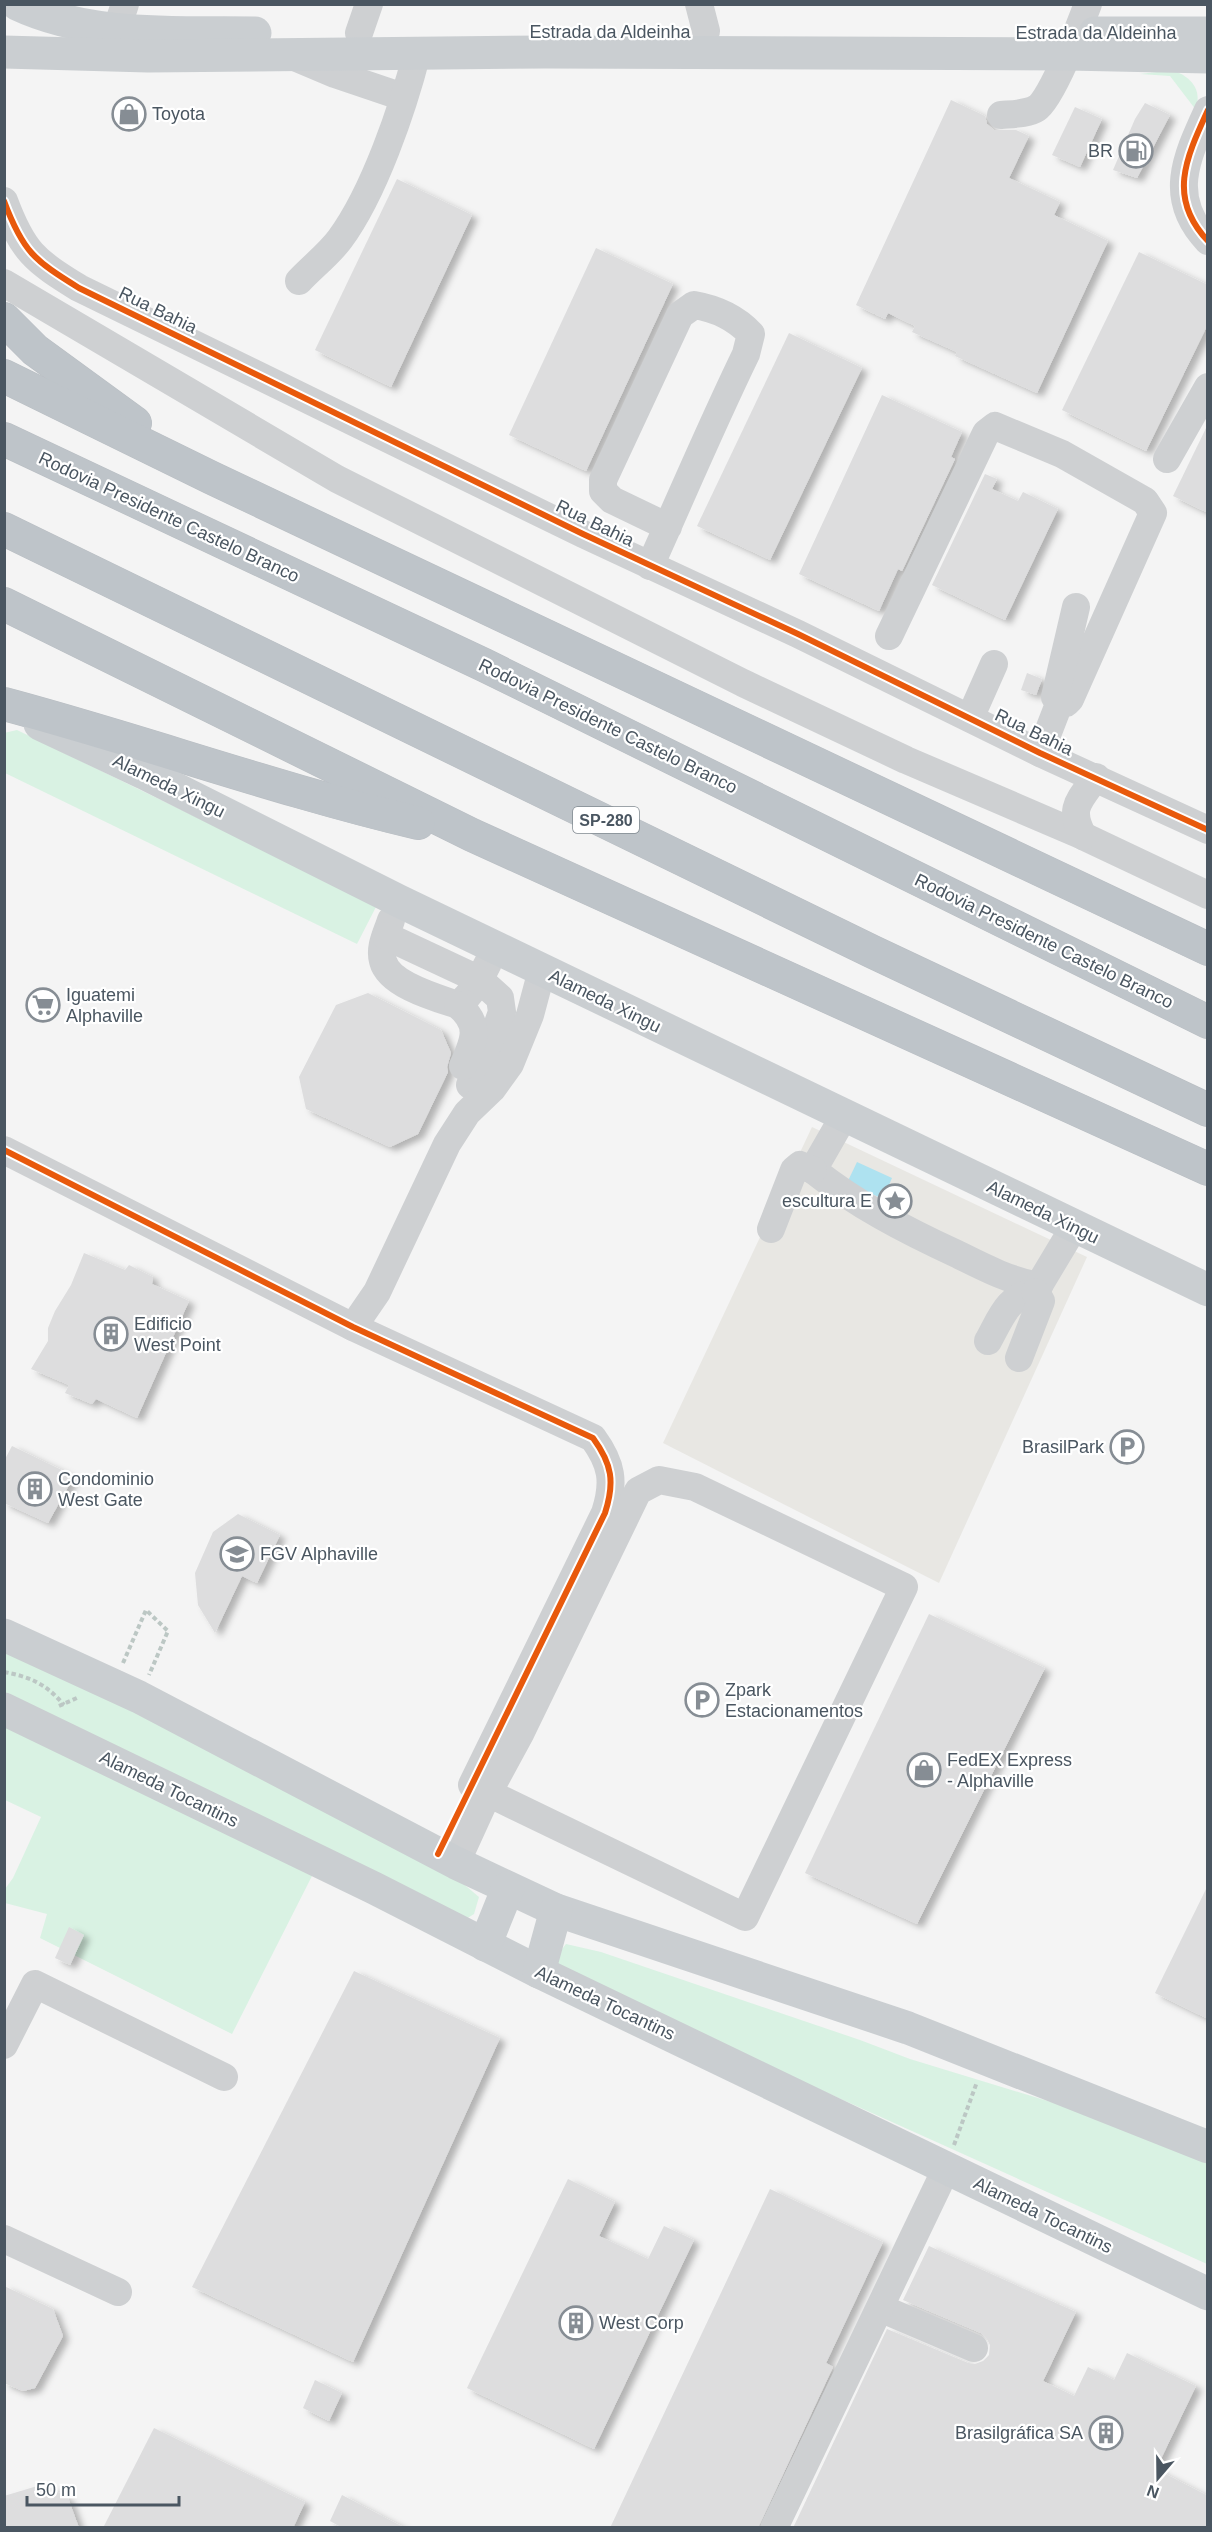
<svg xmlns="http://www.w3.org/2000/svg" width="1212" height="2532" viewBox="0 0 1212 2532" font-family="Arial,sans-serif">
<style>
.commercial{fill:#e8e7e3}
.green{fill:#d9f2e3}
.water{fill:#aee2f0}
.building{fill:#ddddde;filter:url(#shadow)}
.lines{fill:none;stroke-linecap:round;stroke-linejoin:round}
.highway-casing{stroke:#b9bec3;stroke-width:34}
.path{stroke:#bcc7c4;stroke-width:4;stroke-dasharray:4.5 3;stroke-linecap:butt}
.minor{stroke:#ced0d2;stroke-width:28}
.major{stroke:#caced1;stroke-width:33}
.highway{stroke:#bec4c9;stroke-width:33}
.cycleway-casing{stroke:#fff;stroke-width:10}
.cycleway{stroke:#e8590c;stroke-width:6}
.labels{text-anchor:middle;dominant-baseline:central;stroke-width:4.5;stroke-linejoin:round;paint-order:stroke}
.shield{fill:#fff;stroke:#808990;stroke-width:1.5}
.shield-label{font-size:16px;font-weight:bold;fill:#4a5661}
.street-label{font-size:18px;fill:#4a5661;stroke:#fff}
.poi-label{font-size:18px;fill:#4a5661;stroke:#fff;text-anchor:start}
</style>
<defs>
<filter id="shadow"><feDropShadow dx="6" dy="4" stdDeviation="3" flood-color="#0004"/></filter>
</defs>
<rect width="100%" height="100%" fill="#f4f4f4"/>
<polygon class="commercial" points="812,1127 1087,1257 939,1583 663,1443"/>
<g class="green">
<path d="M1173 70C1192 78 1202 89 1196 110L1170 76 1140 74Z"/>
<polygon points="17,730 377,905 357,944 5,773 4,733"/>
<polygon points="4,1644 454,1876 479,1897 474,1914 466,1919 5,1697"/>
<polygon points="4,1724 313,1874 232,2034 40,1938 47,1914 5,1903 5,1889 13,1878 41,1817 5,1800"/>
<polygon points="566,1944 601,1952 860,2040 910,2059 1113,2121 1207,2159 1207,2264 548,1967"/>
</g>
<polygon class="water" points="857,1162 892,1178 883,1199 847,1183"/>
<g class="building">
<polygon points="951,100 985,116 987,124 994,130 1016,130 1029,136 1009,178 1060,202 1054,215 1108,241 1037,393 955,356 957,352 912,332 915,326 888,313 885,319 856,305"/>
<polygon points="1145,103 1170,115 1137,178 1113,170 1135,119"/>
<polygon points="1075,107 1102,119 1080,167 1052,155"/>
<polygon points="397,179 472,215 391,387 315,350"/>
<polygon points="596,248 673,284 586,471 509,435"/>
<polygon points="1139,252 1208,285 1208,324 1146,451 1062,410"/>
<polygon points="789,333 862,368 770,560 697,526"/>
<polygon points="882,395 962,432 951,457 955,459 902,571 898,569 879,611 799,574"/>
<polygon points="1208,424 1208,513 1173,496"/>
<polygon points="985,474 997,479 992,489 1018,501 1023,492 1058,509 1005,620 932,585"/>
<polygon points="1027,673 1042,679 1036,695 1021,690"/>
<polygon points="368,993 441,1030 451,1053 447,1067 448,1072 418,1134 390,1147 306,1109 299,1077 336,1005"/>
<polygon points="84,1253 125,1270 129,1265 153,1277 152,1284 189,1301 137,1418 96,1399 92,1404 65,1393 69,1385 31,1369 48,1341 48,1328 55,1311 71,1285"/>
<polygon points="12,1446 74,1476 48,1523 4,1503 4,1461"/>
<polygon points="238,1514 280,1535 257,1583 242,1576 215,1633 198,1605 195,1573 213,1532"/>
<polygon points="929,1614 1045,1668 917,1924 805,1873"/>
<polygon points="1208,1885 1208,2019 1155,1993"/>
<polygon points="69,1927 84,1935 70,1965 55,1958"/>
<polygon points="354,1971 500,2038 353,2362 192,2287"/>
<polygon points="568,2179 615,2202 599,2236 648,2259 664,2226 694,2240 594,2449 467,2388"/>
<polygon points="770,2189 883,2242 826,2363 833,2367 758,2528 610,2528"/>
<polygon points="929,2246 1076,2312 1043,2381 1074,2396 1088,2367 1114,2380 1127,2353 1196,2386 1156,2469 1208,2496 1208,2528 793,2528 887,2329 968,2363 975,2364 983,2361 989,2355 990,2345 987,2339 981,2333 903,2300"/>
<polygon points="4,2286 53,2309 63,2336 35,2388 23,2391 4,2383"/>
<polygon points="315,2380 342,2393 329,2421 303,2408"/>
<polygon points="154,2428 305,2502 293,2528 103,2528"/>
<polygon points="44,2484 68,2498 79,2528 4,2528 4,2496"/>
<polygon points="342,2495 405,2528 343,2528 330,2521"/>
</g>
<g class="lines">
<g class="highway-casing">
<g id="highway">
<polyline points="4,319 35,350 135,423"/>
<polyline points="4,376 212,478 1208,949"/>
<polyline points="4,439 484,665 1208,1022"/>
<polyline points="4,529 873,952 1208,1110"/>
<polyline points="4,604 472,835 1208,1169"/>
<path d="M4 704C143 741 278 790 418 823"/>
</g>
</g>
<g class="path">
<polyline points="123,1663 146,1610 168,1631 149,1675"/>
<path d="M4 1672C31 1677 46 1684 64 1705"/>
<polyline points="59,1706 79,1697"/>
<polyline points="954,2145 977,2082"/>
</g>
<g class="minor">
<polyline points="699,4 706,31"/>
<polyline points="117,28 125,4"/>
<polyline points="359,33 369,4"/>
<polyline points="290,55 335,74 403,97"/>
<path d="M1208 110C1186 158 1167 198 1208 241"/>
<path d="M1001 115C1012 114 1028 114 1037 108 1051 100 1081 23 1088 4"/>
<path d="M4 201C23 252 34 260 79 288L583 534 798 634 1040 753 1208 830"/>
<path d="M299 281C312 267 329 254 340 239 374 193 403 108 417 53"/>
<polyline points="4,283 337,479 743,683 906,760 1083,836 1208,895"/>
<polyline points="1167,459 1208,387"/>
<path d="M650 566C682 495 712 424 746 354L751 334C735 317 717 309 694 305L680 315 603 480V491L612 500 668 527"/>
<polyline points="889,636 986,433 995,426 1062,454 1145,501 1153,513 1070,699 1066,703 1059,704"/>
<polyline points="970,718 994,664"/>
<polyline points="1040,753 1059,704 1055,697 1076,607"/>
<path d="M1083 836C1068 808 1079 801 1096 777"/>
<path d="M391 920C387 933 379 947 383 961 389 985 437 998 458 1005 472 994 480 979 488 963"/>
<polyline points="386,936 480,980 500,998 502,1012 496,1029 470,1085"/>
<path d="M458 1005C482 1025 474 1041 463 1066"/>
<path d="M844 1116 813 1170C857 1205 905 1230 957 1254 983 1267 1010 1281 1039 1286"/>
<path d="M4 1150 353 1327 593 1438C612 1464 615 1482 605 1513L472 1785"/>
<polyline points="771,1229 794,1170 800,1165 813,1170"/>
<polyline points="353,1327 377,1292 447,1144 467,1113 492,1089 510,1064 530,1015 542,970"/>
<path d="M988 1341C1001 1318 1007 1296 1035 1292L1074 1227"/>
<polyline points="1019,1358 1041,1301 1035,1292"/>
<polyline points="456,1863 488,1793 521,1732 638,1491 659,1480 695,1487 904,1587 745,1917 488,1793"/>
<polyline points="4,2045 35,1984 224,2077"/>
<polyline points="4,2239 118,2292"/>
<polyline points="880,2308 974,2348"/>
<polyline points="774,2528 946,2169"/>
</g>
<g class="major">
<path d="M17 4C89 38 176 32 255 33"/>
<polyline points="1095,33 1208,33"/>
<polyline points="4,52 148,56 545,52 1068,54 1208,57"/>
<polyline points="40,724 144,773 399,901 1208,1290"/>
<polyline points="4,1635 139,1697 456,1863 556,1910 908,2028 1208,2147"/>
<polyline points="4,1709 374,1888 539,1972 1208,2294"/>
<polyline points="485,1945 508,1888"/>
<polyline points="539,1972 556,1910"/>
</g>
<use href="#highway" class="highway"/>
<g class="cycleway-casing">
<g id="cycleway">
<path d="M1208 110C1186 158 1167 198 1208 241"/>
<path d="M4 201C23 252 34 260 79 288L583 534 798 634 1040 753 1208 830"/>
<path d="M4 1150 353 1327 593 1438C612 1464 615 1482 605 1513L438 1854"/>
</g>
</g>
<use href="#cycleway" class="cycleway"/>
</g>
<defs>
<g id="shop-ring" transform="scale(1.725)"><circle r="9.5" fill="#fff" stroke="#868d94" stroke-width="1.5"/><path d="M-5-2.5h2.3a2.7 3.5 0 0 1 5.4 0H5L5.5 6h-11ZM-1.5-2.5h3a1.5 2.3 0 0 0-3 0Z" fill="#868d94"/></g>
<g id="fuel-ring" transform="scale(1.725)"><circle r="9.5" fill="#fff" stroke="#868d94" stroke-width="1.5"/><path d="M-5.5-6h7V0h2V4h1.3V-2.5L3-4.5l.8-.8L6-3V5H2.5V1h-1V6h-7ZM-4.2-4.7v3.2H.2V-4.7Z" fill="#868d94"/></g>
<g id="supermarket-ring" transform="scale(1.725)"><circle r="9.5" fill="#fff" stroke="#868d94" stroke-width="1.5"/><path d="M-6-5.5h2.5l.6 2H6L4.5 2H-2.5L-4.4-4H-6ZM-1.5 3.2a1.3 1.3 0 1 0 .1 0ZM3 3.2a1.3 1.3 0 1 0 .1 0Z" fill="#868d94"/></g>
<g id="sight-ring" transform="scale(1.725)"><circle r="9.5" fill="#fff" stroke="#868d94" stroke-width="1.5"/><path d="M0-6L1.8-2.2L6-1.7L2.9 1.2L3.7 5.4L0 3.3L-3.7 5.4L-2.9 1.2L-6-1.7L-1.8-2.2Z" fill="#868d94"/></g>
<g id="building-ring" transform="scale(1.725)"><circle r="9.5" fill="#fff" stroke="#868d94" stroke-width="1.5"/><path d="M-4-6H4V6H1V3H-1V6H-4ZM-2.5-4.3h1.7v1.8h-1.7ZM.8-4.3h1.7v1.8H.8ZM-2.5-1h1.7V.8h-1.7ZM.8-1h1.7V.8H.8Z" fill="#868d94"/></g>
<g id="parking-ring" transform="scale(1.725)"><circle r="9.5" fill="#fff" stroke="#868d94" stroke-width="1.5"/><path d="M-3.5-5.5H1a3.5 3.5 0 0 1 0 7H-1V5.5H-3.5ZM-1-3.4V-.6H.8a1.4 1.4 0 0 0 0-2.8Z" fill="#868d94"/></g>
<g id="university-ring" transform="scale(1.725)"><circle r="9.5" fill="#fff" stroke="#868d94" stroke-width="1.5"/><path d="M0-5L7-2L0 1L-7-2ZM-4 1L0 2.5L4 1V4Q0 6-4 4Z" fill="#868d94"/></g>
</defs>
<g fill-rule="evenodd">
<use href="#shop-ring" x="129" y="114"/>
<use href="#fuel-ring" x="1136" y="151"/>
<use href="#supermarket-ring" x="43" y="1005"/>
<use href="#sight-ring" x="895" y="1201"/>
<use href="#building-ring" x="111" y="1334"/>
<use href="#parking-ring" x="1127" y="1447"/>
<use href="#building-ring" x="35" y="1489"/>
<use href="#university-ring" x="237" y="1554"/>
<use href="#parking-ring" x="702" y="1700"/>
<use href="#shop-ring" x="924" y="1770"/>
<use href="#building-ring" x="576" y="2323"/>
<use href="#building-ring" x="1106" y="2433"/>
</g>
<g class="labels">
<rect class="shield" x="573" y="807" width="66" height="26" rx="4.5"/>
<g class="shield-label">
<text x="606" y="820">SP-280</text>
</g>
<g class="street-label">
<text x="610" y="32">Estrada da Aldeinha</text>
<text x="1096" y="33">Estrada da Aldeinha</text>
<text transform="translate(158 310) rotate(26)">Rua Bahia</text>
<text transform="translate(169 517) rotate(25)">Rodovia Presidente Castelo Branco</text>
<text transform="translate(595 523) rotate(26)">Rua Bahia</text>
<text transform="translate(608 726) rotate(26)">Rodovia Presidente Castelo Branco</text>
<text transform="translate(1034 732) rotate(26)">Rua Bahia</text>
<text transform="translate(169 786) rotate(26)">Alameda Xingu</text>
<text transform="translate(1044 941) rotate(26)">Rodovia Presidente Castelo Branco</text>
<text transform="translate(605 1001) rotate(26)">Alameda Xingu</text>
<text transform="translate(1043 1212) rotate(26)">Alameda Xingu</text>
<text transform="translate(169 1789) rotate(26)">Alameda Tocantins</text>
<text transform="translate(605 2003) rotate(25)">Alameda Tocantins</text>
<text transform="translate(1043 2215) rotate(26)">Alameda Tocantins</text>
</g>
<g class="poi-label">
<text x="152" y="114">Toyota</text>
<text x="1113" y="151" text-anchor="end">BR</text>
<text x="66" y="995">Iguatemi<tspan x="66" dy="21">Alphaville</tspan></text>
<text x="872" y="1201" text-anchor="end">escultura E</text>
<text x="134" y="1324">Edificio<tspan x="134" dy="21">West Point</tspan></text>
<text x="1104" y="1447" text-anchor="end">BrasilPark</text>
<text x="58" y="1479">Condominio<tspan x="58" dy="21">West Gate</tspan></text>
<text x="260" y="1554">FGV Alphaville</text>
<text x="725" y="1690">Zpark<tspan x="725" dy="21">Estacionamentos</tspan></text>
<text x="947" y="1760">FedEX Express<tspan x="947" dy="21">- Alphaville</tspan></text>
<text x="599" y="2323">West Corp</text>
<text x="1083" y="2433" text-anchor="end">Brasilgráfica SA</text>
</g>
</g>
<rect width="1212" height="2532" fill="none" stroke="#4a5661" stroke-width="12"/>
<g transform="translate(1158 2478) rotate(200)" stroke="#ffffff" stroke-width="4.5" paint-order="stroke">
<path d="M0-4.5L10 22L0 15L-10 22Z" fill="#4a5661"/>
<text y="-9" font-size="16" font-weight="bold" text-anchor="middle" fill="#4a5661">N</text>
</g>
<path d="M27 2496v9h152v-9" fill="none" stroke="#4a5661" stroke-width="3"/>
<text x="36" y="2496" font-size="18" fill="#4a5661" stroke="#ffffff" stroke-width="4.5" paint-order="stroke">50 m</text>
</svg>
